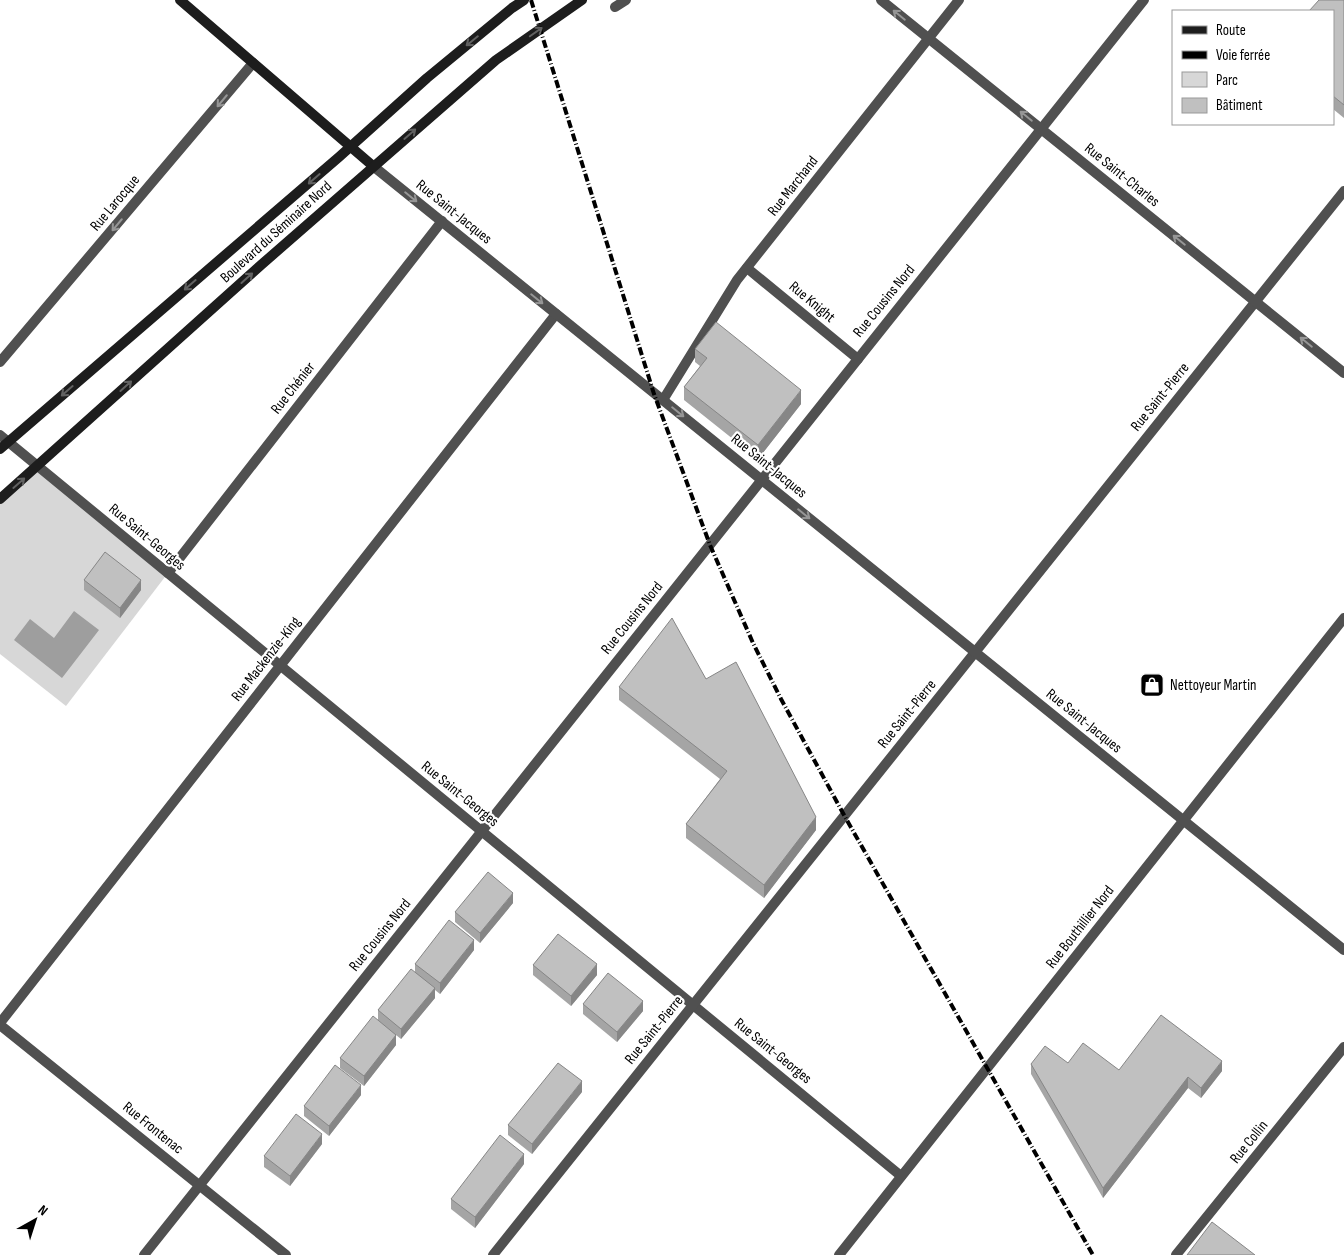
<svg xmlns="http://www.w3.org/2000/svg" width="1344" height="1255" viewBox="0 0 1344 1255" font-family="'Sofia Sans Condensed',sans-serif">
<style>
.green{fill:#d7d7d7}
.water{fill:#9e9e9e}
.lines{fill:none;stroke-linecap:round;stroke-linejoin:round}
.minor{stroke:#505050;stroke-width:10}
.tertiary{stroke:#505050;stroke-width:10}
.secondary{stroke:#1d1d1d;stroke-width:10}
.rail{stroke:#000;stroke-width:4;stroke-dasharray:8 2.5 1 2.5;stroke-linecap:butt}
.wall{fill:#a5a5a5}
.shaded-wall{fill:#868686}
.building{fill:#c0c0c0;stroke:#868686}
.oneway{stroke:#969696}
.oneway2{stroke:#616161}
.labels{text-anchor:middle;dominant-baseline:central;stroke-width:4.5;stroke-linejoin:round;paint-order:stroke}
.street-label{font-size:15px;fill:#000;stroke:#fff}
.poi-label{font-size:15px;fill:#000;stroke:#fff;text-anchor:start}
</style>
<rect width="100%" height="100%" fill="#fff"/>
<polygon class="green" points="38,466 168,573 66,706 0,654 0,499"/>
<polygon class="water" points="74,611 99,630 62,678 14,640 30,619 54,638"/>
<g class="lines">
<g class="minor">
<polyline points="615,7 626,0"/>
<polyline points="747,268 858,359"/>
<polyline points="0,362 253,63"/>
<polyline points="663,400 737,280 959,0"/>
<polyline points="0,435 901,1176"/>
<polyline points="168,573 442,221"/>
<polyline points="0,1023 556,314"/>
<polyline points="0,1025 286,1255"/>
<polyline points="144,1255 1144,0"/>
<polyline points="493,1255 1344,191"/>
<polyline points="839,1255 1344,618"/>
<polyline points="1176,1255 1344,1047"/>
</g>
<g class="tertiary">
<polyline points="881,0 1344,373"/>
<polyline points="373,166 1344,950"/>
</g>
<g class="secondary">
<polyline points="180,0 373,166"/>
<polyline points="0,449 339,157 427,78 512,8 524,0"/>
<polyline points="0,499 261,265 496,60 582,0"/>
</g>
<polyline class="rail" points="531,0 654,394 710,545 753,643 781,699 844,815 1093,1255"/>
</g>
<g class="wall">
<polygon points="1344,0 1344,118 1333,109 1333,11"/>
<polygon points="695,349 801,404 758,459 684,400 684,387 700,366 695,362"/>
<polygon points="84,580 141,590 120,618 84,590"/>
<polygon points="706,679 816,830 764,898 686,838 686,824 720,779 619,700 619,687"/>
<polygon points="513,903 480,943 455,922 455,912"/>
<polygon points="474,950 440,994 435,990 435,998 401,1039 396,1035 396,1045 364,1086 340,1068 340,1058 378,1020 378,1010 415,972 415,964"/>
<polygon points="533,965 597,975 571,1006 533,975"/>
<polygon points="583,1004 643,1011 617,1042 583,1014"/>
<polygon points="1068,1063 1119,1070 1222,1071 1201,1098 1188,1088 1103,1198 1031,1074 1031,1064"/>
<polygon points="582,1092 532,1154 508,1135 508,1125"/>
<polygon points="361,1095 329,1136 304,1116 304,1106"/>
<polygon points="322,1144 290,1186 264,1167 264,1156"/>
<polygon points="524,1164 475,1228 451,1209 451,1199"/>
</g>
<g class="shaded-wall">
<polygon points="801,390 801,404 758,459 758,445"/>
<polygon points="141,580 141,590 120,618 120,608"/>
<polygon points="816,817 816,830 764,898 764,885"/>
<polygon points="513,893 513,903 480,943 480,933"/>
<polygon points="474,940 474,950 440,994 440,983"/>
<polygon points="597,964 597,975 571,1006 571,996"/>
<polygon points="435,988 435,998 401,1039 401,1029"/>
<polygon points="643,1001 643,1011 617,1042 617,1032"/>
<polygon points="396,1035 396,1045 364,1086 364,1076"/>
<polygon points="1222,1061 1222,1071 1201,1098 1201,1088"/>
<polygon points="1188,1077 1188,1088 1103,1198 1103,1188"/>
<polygon points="582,1081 582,1092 532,1154 532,1144"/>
<polygon points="361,1085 361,1095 329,1136 329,1126"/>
<polygon points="322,1134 322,1144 290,1186 290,1176"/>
<polygon points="524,1154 524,1164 475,1228 475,1217"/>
</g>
<g class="building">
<polygon points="1319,0 1344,0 1344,105 1333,96 1333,11 1309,11"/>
<polygon points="716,322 801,390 758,445 684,387 707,358 695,349"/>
<polygon points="105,552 141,580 120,608 84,580"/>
<polygon points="672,618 706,679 736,662 816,817 764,885 686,824 727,771 619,687"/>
<polygon points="488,872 513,893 480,933 455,912"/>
<polygon points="449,920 474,940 440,983 415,964"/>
<polygon points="558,934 597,964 571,996 533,965"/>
<polygon points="411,969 435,988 401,1029 378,1010"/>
<polygon points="608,973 643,1001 617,1032 583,1004"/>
<polygon points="1161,1015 1222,1061 1201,1088 1188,1077 1103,1188 1031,1064 1045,1046 1068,1063 1083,1043 1119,1070"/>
<polygon points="373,1016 396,1035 364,1076 340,1058"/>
<polygon points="558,1063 582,1081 532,1144 508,1125"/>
<polygon points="335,1065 361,1085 329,1126 304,1106"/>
<polygon points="296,1114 322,1134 290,1176 264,1156"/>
<polygon points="500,1135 524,1154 475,1217 451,1199"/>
<polygon points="1212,1222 1255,1255 1187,1255"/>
</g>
<defs><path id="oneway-shaft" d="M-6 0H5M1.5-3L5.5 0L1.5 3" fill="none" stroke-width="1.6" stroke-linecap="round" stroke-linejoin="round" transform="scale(1.25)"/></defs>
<g class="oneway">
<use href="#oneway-shaft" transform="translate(899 15) rotate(-141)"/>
<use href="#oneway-shaft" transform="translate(222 101) rotate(130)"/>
<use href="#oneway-shaft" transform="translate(1026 116) rotate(-141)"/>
<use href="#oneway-shaft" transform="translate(411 197) rotate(39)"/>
<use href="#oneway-shaft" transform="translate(117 225) rotate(130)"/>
<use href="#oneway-shaft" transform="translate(1179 240) rotate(-141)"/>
<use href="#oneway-shaft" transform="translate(537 299) rotate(39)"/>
<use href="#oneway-shaft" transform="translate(1306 342) rotate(-141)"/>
<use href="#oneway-shaft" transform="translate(678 412) rotate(39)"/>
<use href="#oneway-shaft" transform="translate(804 514) rotate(39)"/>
</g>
<g class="oneway2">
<use href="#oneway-shaft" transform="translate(536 32) rotate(-35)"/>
<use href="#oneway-shaft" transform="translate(472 41) rotate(141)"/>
<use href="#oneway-shaft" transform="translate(410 134) rotate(-41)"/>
<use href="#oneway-shaft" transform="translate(314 179) rotate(139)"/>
<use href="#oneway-shaft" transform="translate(247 278) rotate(-42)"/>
<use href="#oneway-shaft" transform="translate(190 285) rotate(139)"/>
<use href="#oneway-shaft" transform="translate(126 386) rotate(-42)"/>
<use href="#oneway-shaft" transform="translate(67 391) rotate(139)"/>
<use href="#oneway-shaft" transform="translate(19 483) rotate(-41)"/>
</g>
<defs>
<g id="shop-square" transform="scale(1.25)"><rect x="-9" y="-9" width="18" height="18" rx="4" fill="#000" stroke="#fff"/><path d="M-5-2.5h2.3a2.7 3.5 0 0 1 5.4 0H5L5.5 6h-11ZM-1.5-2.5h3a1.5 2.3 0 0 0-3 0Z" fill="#fff"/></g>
</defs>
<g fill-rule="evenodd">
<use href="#shop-square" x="1152" y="685"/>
</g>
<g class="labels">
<g class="street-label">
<text transform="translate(1122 175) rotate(39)">Rue Saint-Charles</text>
<text transform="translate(793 186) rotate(-52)">Rue Marchand</text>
<text transform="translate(115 203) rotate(-50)">Rue Larocque</text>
<text transform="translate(454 212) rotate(39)">Rue Saint-Jacques</text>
<text transform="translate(276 232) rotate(-42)">Boulevard du Séminaire Nord</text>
<text transform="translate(884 301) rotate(-51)">Rue Cousins Nord</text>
<text transform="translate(812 302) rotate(40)">Rue Knight</text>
<text transform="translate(293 388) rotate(-52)">Rue Chénier</text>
<text transform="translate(1160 397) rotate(-51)">Rue Saint-Pierre</text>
<text transform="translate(769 466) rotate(39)">Rue Saint-Jacques</text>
<text transform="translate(147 537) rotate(40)">Rue Saint-Georges</text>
<text transform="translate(632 618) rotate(-51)">Rue Cousins Nord</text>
<text transform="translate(266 659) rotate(-52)">Rue Mackenzie-King</text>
<text transform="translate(907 714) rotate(-51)">Rue Saint-Pierre</text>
<text transform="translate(1084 721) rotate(39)">Rue Saint-Jacques</text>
<text transform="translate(460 794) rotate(39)">Rue Saint-Georges</text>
<text transform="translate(1080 927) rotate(-52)">Rue Bouthillier Nord</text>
<text transform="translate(380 935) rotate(-51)">Rue Cousins Nord</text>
<text transform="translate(654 1030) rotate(-51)">Rue Saint-Pierre</text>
<text transform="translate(773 1051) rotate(39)">Rue Saint-Georges</text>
<text transform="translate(153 1128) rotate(39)">Rue Frontenac</text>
<text transform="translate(1249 1142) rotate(-51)">Rue Collin</text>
</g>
<g class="poi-label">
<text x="1170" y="685">Nettoyeur Martin</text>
</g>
</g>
<rect x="1172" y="10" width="162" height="115" fill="#ffffff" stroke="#999999"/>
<rect x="1182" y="26" width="25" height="8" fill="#1d1d1d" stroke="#999999"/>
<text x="1216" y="35" font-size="15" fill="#000000">Route</text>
<rect x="1182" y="51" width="25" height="8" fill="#000000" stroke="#999999"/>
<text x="1216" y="60" font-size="15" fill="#000000">Voie ferrée</text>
<rect x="1182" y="72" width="25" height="15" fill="#d7d7d7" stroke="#999999"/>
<text x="1216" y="85" font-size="15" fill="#000000">Parc</text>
<rect x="1182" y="98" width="25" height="15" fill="#c0c0c0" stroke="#999999"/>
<text x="1216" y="110" font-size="15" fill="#000000">Bâtiment</text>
<g transform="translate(35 1220) rotate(39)" stroke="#ffffff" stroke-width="4" paint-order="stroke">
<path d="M0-4L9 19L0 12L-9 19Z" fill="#000000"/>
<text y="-8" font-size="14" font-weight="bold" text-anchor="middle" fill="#000000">N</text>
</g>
</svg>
